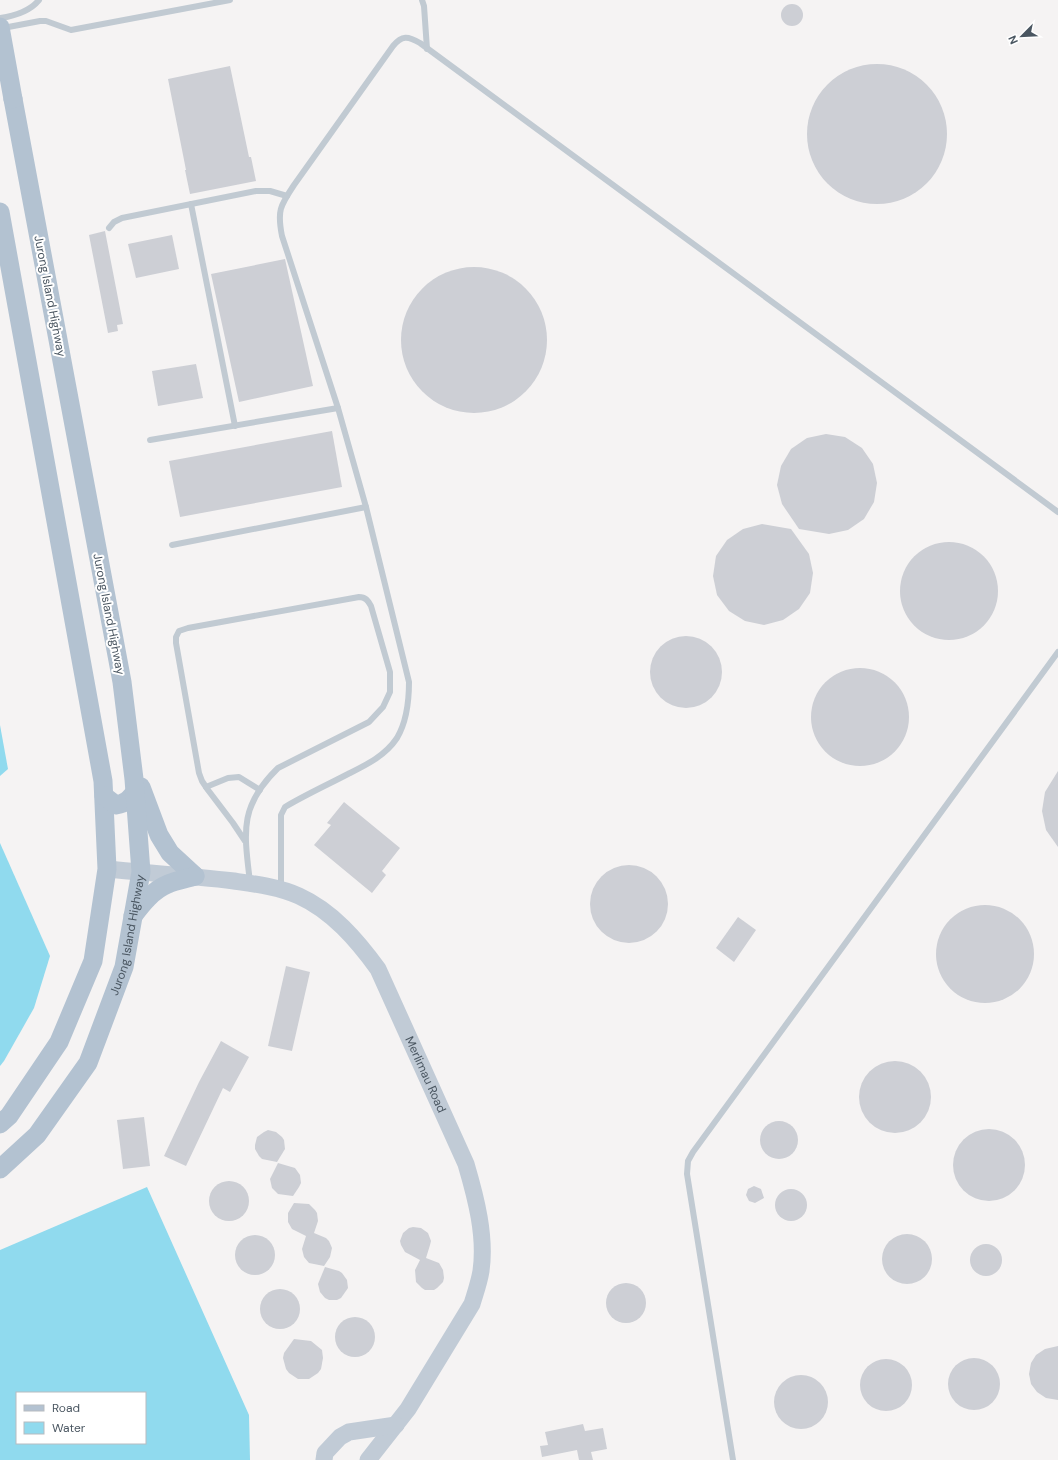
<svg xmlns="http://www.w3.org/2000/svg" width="1058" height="1460" viewBox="0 0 1058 1460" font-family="'DM Sans',sans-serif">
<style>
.water{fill:#90daee;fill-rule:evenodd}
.building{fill:#cdcfd5}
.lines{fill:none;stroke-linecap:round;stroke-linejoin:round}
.lane{stroke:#c1cad2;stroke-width:6}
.secondary{stroke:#c1cbd6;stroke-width:17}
.primary{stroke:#b3c2d1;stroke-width:19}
.primary-bridge{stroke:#b3c2d1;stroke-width:19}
.labels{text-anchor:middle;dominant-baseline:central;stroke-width:4;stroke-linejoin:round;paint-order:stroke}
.street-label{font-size:12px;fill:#4a5661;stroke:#fff}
</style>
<rect width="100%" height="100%" fill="#f5f3f3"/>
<g class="water">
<polygon points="0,725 8,769 0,776"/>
<polygon points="0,843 50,956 34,1008 4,1061 0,1066"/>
<path d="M147 1187 249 1415 250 1460H0V1250ZM17 1393H145V1443H17Z"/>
</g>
<g class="building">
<circle cx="792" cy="15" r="11"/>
<circle cx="877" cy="134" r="70"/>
<polygon points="230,66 249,157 251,157 256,181 190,194 185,170 186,170 168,79"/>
<polygon points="105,231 123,324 117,325 118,331 108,333 89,235"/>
<polygon points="172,235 179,269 136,278 128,244"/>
<polygon points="285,259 313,386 239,402 211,274"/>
<circle cx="474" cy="340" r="73"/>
<polygon points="196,364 203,398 158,406 152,371"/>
<polygon points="332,431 342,487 180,517 169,461"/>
<polygon points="826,434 845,437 862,448 873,464 877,483 874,502 864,519 848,530 829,534 799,529 782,504 777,485 781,466 791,449 807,438"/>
<polygon points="762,524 791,529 809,554 813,573 810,593 799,609 783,620 764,625 745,621 729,611 717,595 713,576 716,556 727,540 743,529"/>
<circle cx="949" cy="591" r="49"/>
<circle cx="686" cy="672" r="36"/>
<circle cx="860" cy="717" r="49"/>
<polygon points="1058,771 1058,847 1046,830 1042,811 1045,792"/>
<polygon points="344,802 400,848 382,871 386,875 372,893 314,845 331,825 327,823"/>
<circle cx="629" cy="904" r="39"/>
<circle cx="985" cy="954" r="49"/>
<polygon points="738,917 756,930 734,962 716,948"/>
<polygon points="286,966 310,972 292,1051 268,1046"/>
<polygon points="221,1041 249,1057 230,1092 223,1088 186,1166 164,1156 199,1082"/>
<circle cx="895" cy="1097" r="36"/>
<polygon points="144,1117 150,1166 123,1169 117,1120"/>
<circle cx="779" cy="1140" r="19"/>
<circle cx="989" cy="1165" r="36"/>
<polygon points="268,1130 276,1132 282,1137 284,1140 285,1149 277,1162 262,1159 259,1156 255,1149 255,1145 257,1137 264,1132"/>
<polygon points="278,1163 295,1168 300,1175 301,1183 299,1187 293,1196 278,1194 272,1188 270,1179"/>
<circle cx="229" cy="1201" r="20"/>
<polygon points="754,1186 761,1189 764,1198 755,1203 749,1201 746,1195 748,1189"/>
<circle cx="791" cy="1205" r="16"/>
<polygon points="294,1203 309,1204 315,1210 317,1213 318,1221 314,1233 326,1238 329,1241 332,1248 330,1257 324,1266 309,1263 304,1257 302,1249 306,1236 292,1229 288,1222 288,1213"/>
<polygon points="413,1227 421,1228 428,1233 431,1241 430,1245 426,1258 439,1263 443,1270 444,1278 443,1282 437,1288 434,1290 425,1290 422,1288 416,1282 415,1270 420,1260 405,1252 401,1245 400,1241 403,1233 409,1228"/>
<circle cx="907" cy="1259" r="25"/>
<circle cx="255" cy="1255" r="20"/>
<circle cx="986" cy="1260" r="16"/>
<polygon points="325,1267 339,1271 342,1273 347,1280 348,1288 341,1298 337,1300 329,1300 325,1298 320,1292 318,1284"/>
<circle cx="626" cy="1303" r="20"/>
<circle cx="280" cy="1309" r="20"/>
<circle cx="355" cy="1337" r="20"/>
<polygon points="294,1339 311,1341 322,1350 323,1358 321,1369 318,1373 309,1379 298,1379 289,1373 286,1369 283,1358 284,1353"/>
<polygon points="1058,1346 1058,1400 1046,1398 1037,1392 1031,1384 1029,1374 1031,1363 1036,1355 1045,1349"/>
<circle cx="974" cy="1384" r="26"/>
<circle cx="886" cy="1385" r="26"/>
<circle cx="801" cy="1402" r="27"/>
<polygon points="583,1424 585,1431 603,1428 607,1449 591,1452 593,1460 579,1460 577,1450 542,1457 540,1446 548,1445 545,1432"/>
</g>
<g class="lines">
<g class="lane">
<polyline points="422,0 424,6 427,49"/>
<path d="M0 18C14 16 30 11 39 0"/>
<polyline points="3,28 40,21 46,21 71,30 230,0"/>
<polyline points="191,204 235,426"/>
<polyline points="109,228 114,222 122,218 256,191 270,191 287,196"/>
<polyline points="150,440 338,408"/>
<polyline points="172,545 366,507"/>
<polyline points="206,787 228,778 239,777 260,790"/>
<path d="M245 841 233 823 208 790 202 781 199 773 176 643V637L179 631 188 628 359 597C366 597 368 601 371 606L390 672V692L383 707 369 722 278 768C239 806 244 832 250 882"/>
<path d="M281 888V815L285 807C305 795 327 785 348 774 366 765 385 756 397 738 407 721 409 701 409 682L366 507 338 408 282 236C277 211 280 206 294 185L393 46C402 35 408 36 420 43L1058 512"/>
<polyline points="733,1460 687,1174 688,1161 693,1152 1058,652"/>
</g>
<g class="secondary">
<path id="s1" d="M107 869C149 873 192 876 234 881 255 884 279 887 299 896 332 911 357 940 378 969L466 1164C476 1198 486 1236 481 1271 479 1283 475 1294 472 1304L408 1409 368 1460"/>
<polyline points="324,1460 325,1453 340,1437 349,1432 396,1425"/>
</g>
<g class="primary">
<polyline points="0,212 103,781 107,869 93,961 59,1042 9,1116 0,1124"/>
<polyline points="141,787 159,835 170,853 195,876"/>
<path d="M104 796 116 805C126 803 129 800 135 792"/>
<path d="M133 916C142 904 153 890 168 884 176 880 186 879 195 876"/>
<path id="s2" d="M0 1169 37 1135 88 1063 124 967 141 872 134 779 122 682 13 99"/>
</g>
<polyline class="primary-bridge" points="0,27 13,99"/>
</g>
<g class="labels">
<g class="street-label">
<text transform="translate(50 296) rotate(79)">Jurong Island Highway</text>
<text transform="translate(109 614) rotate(79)">Jurong Island Highway</text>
<text stroke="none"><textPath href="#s2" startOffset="273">Jurong Island Highway</textPath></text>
<text stroke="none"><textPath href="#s1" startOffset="419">Merlimau Road</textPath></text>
</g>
</g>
<rect x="16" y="1392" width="130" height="52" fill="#ffffff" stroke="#b7bbc0"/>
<rect x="24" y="1405" width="20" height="6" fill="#b3c2d1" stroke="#b7bbc0"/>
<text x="52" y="1412" font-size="12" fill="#4a5661">Road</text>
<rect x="24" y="1422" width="20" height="12" fill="#90daee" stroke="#b7bbc0"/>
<text x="52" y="1432" font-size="12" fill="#4a5661">Water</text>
<g transform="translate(1022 36) rotate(246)" stroke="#ffffff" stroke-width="3" paint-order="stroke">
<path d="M0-3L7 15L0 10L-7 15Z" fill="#4a5661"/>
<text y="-6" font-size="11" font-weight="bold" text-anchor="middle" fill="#4a5661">N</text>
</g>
</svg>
